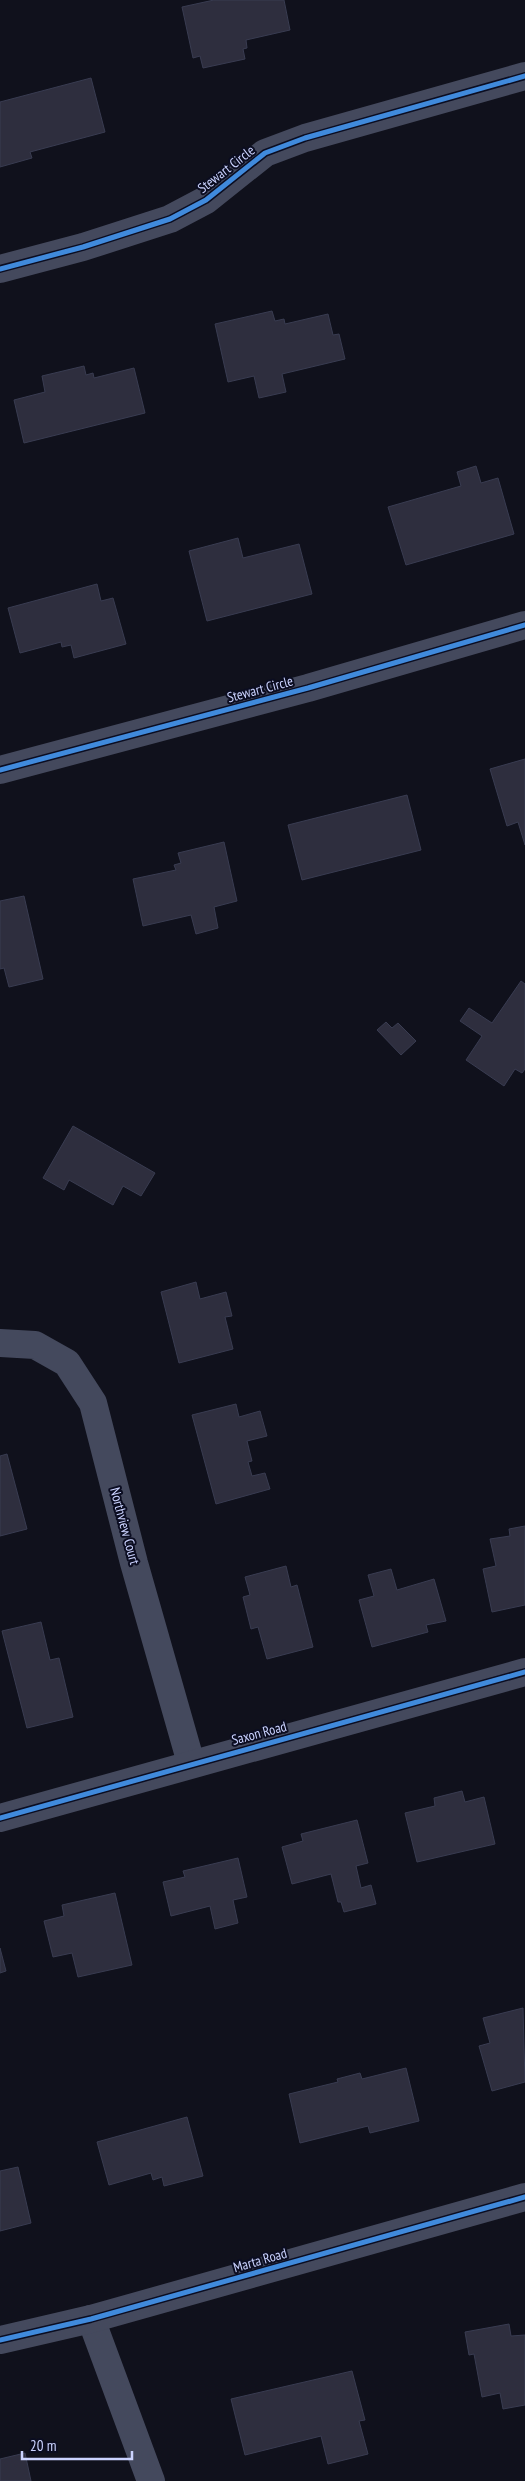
<svg xmlns="http://www.w3.org/2000/svg" width="525" height="2481" viewBox="0 0 525 2481" font-family="'PT Sans Narrow',sans-serif">
<style>
.building{fill:#2e2e3e;stroke:#393c51}
.lines{fill:none;stroke-linecap:round;stroke-linejoin:round}
.minor{stroke:#44495d;stroke-width:28}
.cycleway-casing{stroke:#0b0d21;stroke-width:8}
.cycleway{stroke:#408adc;stroke-width:5}
.labels{text-anchor:middle;dominant-baseline:central;stroke-width:4;stroke-linejoin:round;paint-order:stroke}
.street-label{font-size:14px;fill:#cbd3ff;stroke:#0b0d21}
</style>
<rect width="100%" height="100%" fill="#10111c"/>
<g class="building">
<polygon points="214,0 284,0 290,30 246,40 247,48 243,49 245,59 203,68 200,56 193,58 182,7"/>
<polygon points="91,78 105,132 30,152 32,158 0,167 0,102"/>
<polygon points="272,311 275,321 284,319 285,324 328,314 333,335 339,334 345,359 282,374 286,392 259,398 254,376 228,382 215,324"/>
<polygon points="84,366 86,375 93,373 94,378 134,368 145,413 24,443 14,400 45,392 42,376"/>
<polygon points="476,466 481,483 498,478 514,534 406,565 388,507 461,486 457,472"/>
<polygon points="238,538 243,558 299,544 312,594 207,621 189,551"/>
<polygon points="97,584 101,601 113,598 126,644 74,658 71,645 62,647 61,642 20,653 8,608"/>
<polygon points="525,759 525,845 518,822 507,826 490,769"/>
<polygon points="407,795 421,850 302,880 288,825"/>
<polygon points="224,842 237,901 214,907 218,928 196,934 191,915 143,926 133,879 176,870 174,865 181,863 178,853"/>
<polygon points="24,896 43,979 9,987 4,968 0,969 0,901"/>
<polygon points="521,981 525,984 525,1069 522,1073 515,1069 504,1086 466,1060 482,1036 460,1021 469,1008 492,1023"/>
<polygon points="386,1022 392,1028 398,1023 416,1041 401,1055 377,1030"/>
<polygon points="73,1126 155,1173 141,1196 123,1186 113,1205 69,1180 64,1190 43,1178"/>
<polygon points="196,1282 200,1299 226,1292 232,1316 225,1317 233,1349 179,1363 161,1292"/>
<polygon points="236,1404 239,1417 260,1411 267,1436 247,1441 252,1461 248,1462 252,1476 265,1473 270,1489 216,1504 192,1415"/>
<polygon points="7,1454 27,1529 0,1536 0,1456"/>
<polygon points="525,1526 525,1605 492,1612 483,1569 496,1566 490,1539 510,1536 509,1529"/>
<polygon points="286,1566 291,1587 297,1585 313,1647 267,1659 258,1627 251,1629 243,1597 250,1595 245,1577"/>
<polygon points="391,1569 397,1590 434,1579 446,1621 426,1625 428,1632 372,1647 359,1600 374,1596 368,1575"/>
<polygon points="41,1622 50,1660 59,1658 73,1717 27,1728 2,1631"/>
<polygon points="462,1791 465,1802 484,1797 495,1844 417,1862 405,1813 435,1806 434,1798"/>
<polygon points="357,1820 368,1863 356,1866 361,1888 371,1885 376,1904 344,1912 341,1902 338,1902 331,1874 292,1884 282,1847 303,1841 301,1834"/>
<polygon points="238,1858 247,1897 233,1900 238,1923 215,1929 210,1906 171,1916 163,1882 185,1877 183,1871"/>
<polygon points="115,1893 132,1965 78,1977 72,1953 53,1957 44,1921 64,1916 62,1905"/>
<polygon points="0,1948 6,1971 0,1973"/>
<polygon points="523,2008 525,2082 492,2091 479,2046 490,2043 483,2018"/>
<polygon points="406,2068 419,2121 370,2133 368,2126 300,2143 289,2094 338,2082 337,2079 360,2073 362,2079"/>
<polygon points="187,2117 203,2176 164,2186 162,2177 153,2180 151,2173 109,2185 97,2142"/>
<polygon points="18,2167 31,2223 0,2231 0,2171"/>
<polygon points="509,2324 511,2336 525,2335 525,2405 503,2409 500,2393 482,2397 474,2354 469,2355 465,2332"/>
<polygon points="352,2371 365,2420 359,2421 368,2454 328,2464 321,2436 245,2455 231,2399"/>
<polygon points="25,2453 31,2481 0,2481 0,2459"/>
</g>
<g class="lines">
<g class="minor">
<polyline points="0,269 83,247 170,219 206,200 265,153 305,138 525,76"/>
<polyline points="0,770 308,688 525,625"/>
<polyline points="0,1343 35,1345 67,1363 93,1403 134,1563 191,1763"/>
<polyline points="0,1818 525,1672"/>
<polyline points="91,2319 151,2481"/>
<polyline points="0,2340 91,2319 525,2197"/>
</g>
<g class="cycleway-casing">
<g id="cycleway">
<polyline points="0,269 83,247 170,219 206,200 265,153 305,138 525,76"/>
<polyline points="0,770 308,688 525,625"/>
<polyline points="0,1818 525,1672"/>
<polyline points="0,2340 91,2319 525,2197"/>
</g>
</g>
<use href="#cycleway" class="cycleway"/>
</g>
<g class="labels">
<g class="street-label">
<text transform="translate(226 169) rotate(-38)">Stewart Circle</text>
<text transform="translate(260 689) rotate(-15)">Stewart Circle</text>
<text transform="translate(125 1526) rotate(75)">Northview Court</text>
<text transform="translate(259 1733) rotate(-15)">Saxon Road</text>
<text transform="translate(260 2260) rotate(-16)">Marta Road</text>
</g>
</g>
<path d="M22 2451v8h110v-8" fill="none" stroke="#cbd3ff" stroke-width="2.5"/>
<text x="30" y="2451" font-size="15" fill="#cbd3ff" stroke="#0b0d21" stroke-width="4" paint-order="stroke">20 m</text>
</svg>
